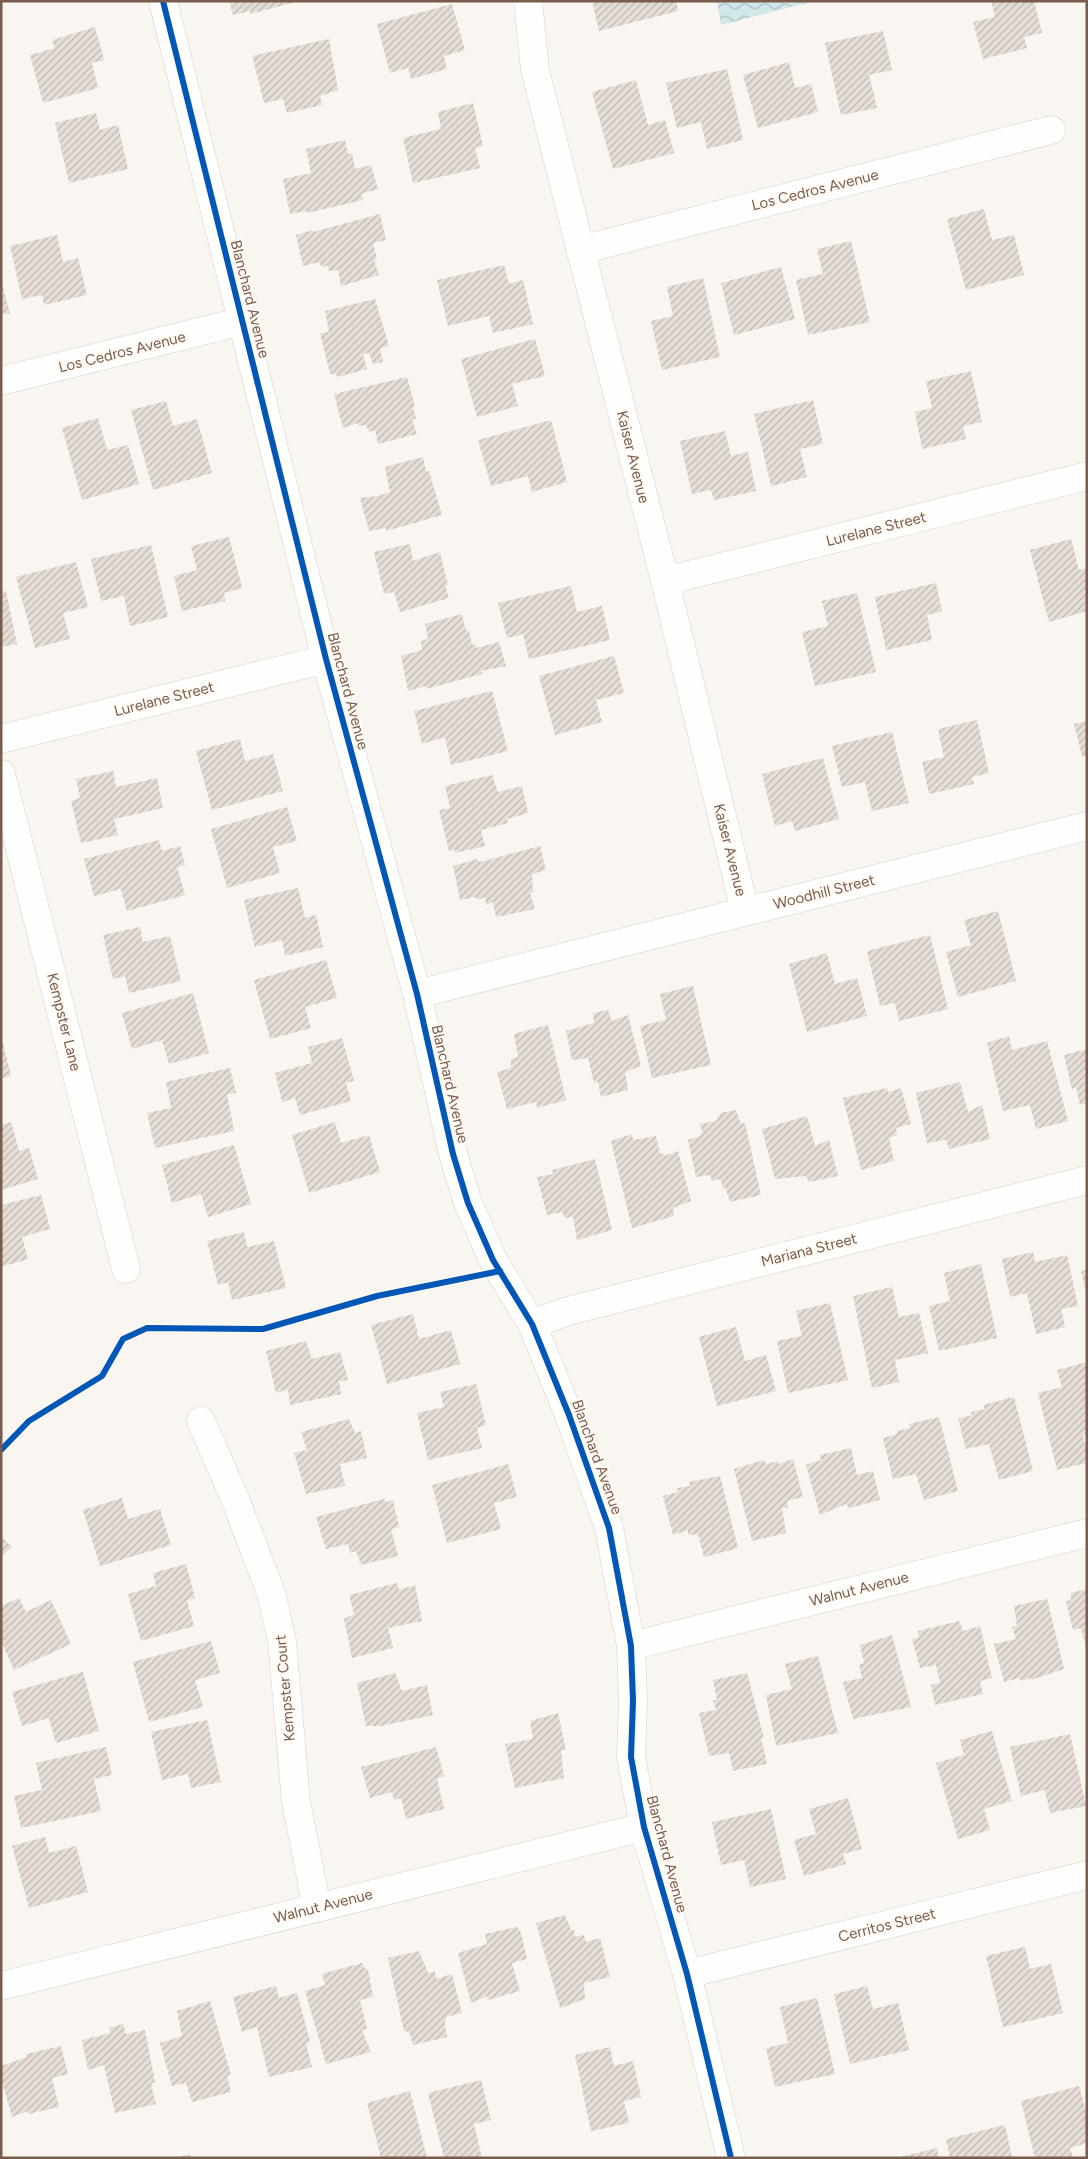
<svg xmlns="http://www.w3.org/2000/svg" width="1088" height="2159" viewBox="0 0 1088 2159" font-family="Figtree,sans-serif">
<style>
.water{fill:url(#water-waves)}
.building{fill:url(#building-hatch)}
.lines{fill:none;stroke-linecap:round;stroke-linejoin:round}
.street-casing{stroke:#d7d1cb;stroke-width:29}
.street{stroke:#fefefd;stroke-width:28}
.cycleway-casing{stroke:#fffaf3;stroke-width:9}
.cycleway{stroke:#0057b8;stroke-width:6}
.labels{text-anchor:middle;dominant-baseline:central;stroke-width:4;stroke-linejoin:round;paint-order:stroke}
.street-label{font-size:15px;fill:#7a5c4d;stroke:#fffaf3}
</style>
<defs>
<pattern id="water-waves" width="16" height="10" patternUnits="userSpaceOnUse" patternTransform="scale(1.25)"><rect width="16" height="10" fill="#d0e8ea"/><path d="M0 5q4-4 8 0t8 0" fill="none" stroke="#aebfc0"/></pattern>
<pattern id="building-hatch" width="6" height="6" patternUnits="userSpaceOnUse" patternTransform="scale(1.25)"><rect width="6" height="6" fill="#e6ded7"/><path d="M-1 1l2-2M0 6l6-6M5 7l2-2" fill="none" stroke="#bfb7b1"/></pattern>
</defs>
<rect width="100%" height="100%" fill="#f9f5f0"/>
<polygon class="water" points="717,1 814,1 721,25"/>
<g class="building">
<polygon points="229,1 296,1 296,2 250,14 250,11 233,15"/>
<polygon points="592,1 676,1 678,11 599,31"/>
<polygon points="991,1 1034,1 1042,33 1024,37 1027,48 983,59 973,22 995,17"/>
<polygon points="452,4 465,50 444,56 447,69 411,79 408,68 390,73 377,24"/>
<polygon points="95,27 104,60 92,63 98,88 43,103 30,55 55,48 52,40"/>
<polygon points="883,31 892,70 869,75 877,108 841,115 825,43"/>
<polygon points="329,39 338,90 320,96 322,105 287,113 283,99 264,103 252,56"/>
<polygon points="789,62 795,88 811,84 818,112 758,128 743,75"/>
<polygon points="727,69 743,140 707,149 701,122 677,128 666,83"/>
<polygon points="636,80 648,125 665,120 674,153 613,169 592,92"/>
<polygon points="473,103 483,146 475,148 480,168 413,183 403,138 441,129 438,112"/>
<polygon points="96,113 100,130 118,125 128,169 69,183 55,123"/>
<polygon points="345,140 348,154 352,153 355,169 371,165 378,189 361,194 363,200 307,213 307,211 290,214 283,179 311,173 306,149"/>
<polygon points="984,209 992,240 1014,235 1024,275 966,290 947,219"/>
<polygon points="380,214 386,240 373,243 377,259 374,260 379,275 341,286 338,270 329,271 328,266 322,267 319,262 303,266 296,235 313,230 313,232"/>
<polygon points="57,235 63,262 78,258 87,295 44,305 42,295 22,299 10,246"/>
<polygon points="851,241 870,322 808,335 796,280 823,274 817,249"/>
<polygon points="504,265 509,284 523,280 533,324 493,333 489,316 448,326 437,280"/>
<polygon points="781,267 795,319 734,335 721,283"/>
<polygon points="703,278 720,357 662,370 651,321 673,316 667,287"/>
<polygon points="1,280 10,313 1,315"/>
<polygon points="375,299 389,346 380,348 383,362 373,364 369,353 363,354 367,369 338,377 336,374 330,374 320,333 329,332 325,311"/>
<polygon points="535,339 545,376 512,384 518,406 477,417 461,359"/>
<polygon points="971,371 982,422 963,426 966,439 922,449 915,412 932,408 926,381"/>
<polygon points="407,377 415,406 413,408 416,419 412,419 417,434 378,444 375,430 369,432 366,425 359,426 358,423 343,428 334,394"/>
<polygon points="813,400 823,444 800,449 807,477 771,486 754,414"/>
<polygon points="166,401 173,426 197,419 212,473 153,490 131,410"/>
<polygon points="98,418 107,450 128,445 139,484 82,500 62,428"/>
<polygon points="551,420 567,482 532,492 528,476 491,486 478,440"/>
<polygon points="725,431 731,456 748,452 756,491 714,500 711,490 692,494 680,441"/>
<polygon points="423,457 426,472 429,471 442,515 386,531 386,528 369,531 360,498 377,496 390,492 385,467"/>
<polygon points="229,537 242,588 224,593 225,601 182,611 174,576 197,570 191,546"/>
<polygon points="1071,539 1079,570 1087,568 1087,611 1049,622 1030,550"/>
<polygon points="410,544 413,561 440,552 448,585 445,585 449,598 400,612 394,592 384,594 374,552"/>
<polygon points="151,545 168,617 130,626 124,596 101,601 91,559"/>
<polygon points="76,562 88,607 63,613 70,639 35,648 16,577"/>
<polygon points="936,583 942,611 927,615 932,640 886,650 875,597"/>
<polygon points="571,586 577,612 602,606 610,640 529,659 523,634 507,638 498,603"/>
<polygon points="6,591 17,644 1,647 1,592"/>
<polygon points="857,593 876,672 815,686 802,632 828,626 822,601"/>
<polygon points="462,614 466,631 469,631 472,645 475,644 476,648 499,642 506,666 481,671 482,674 426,689 426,686 408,691 401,656 422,650 421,641 428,639 425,624"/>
<polygon points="614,656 624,693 596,700 602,722 555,735 539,676"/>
<polygon points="492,691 508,751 451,765 445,737 422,744 414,711"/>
<polygon points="977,720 989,773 972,777 974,784 929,794 922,762 944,757 938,729"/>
<polygon points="1087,721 1087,755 1082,756 1074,724"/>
<polygon points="892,732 909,803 872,811 865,782 842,787 832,746"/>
<polygon points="240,739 245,761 273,754 283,791 212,810 196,751"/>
<polygon points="823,758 839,819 795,831 792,821 775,826 762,774"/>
<polygon points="113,771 116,787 157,778 163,808 114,819 118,835 81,843 71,801 80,798 76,779"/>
<polygon points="492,775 498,792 522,786 528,813 507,819 508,823 481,830 485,846 455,853 455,850 449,851 439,810 450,808 445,786"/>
<polygon points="287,807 297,841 273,847 280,873 227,888 211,829"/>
<polygon points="159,840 162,851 180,846 185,865 177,867 185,895 127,911 121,889 94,896 84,859"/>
<polygon points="540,846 546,870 532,874 533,892 530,893 535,909 496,917 493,902 486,905 485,897 477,900 476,897 460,900 453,866 477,859 480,862"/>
<polygon points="298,888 305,918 316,915 323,947 285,956 282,940 255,947 244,900"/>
<polygon points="998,911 1016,981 958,997 946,952 971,945 964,920"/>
<polygon points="140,927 143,942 170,936 181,981 129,993 125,976 113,979 103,935"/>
<polygon points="930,935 948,1009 899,1021 895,1003 880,1006 867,951"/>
<polygon points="827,953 835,984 857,978 867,1016 807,1032 789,964"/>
<polygon points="326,960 337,998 305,1007 311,1028 270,1039 254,980"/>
<polygon points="693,986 711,1065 652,1078 640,1026 666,1020 660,994"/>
<polygon points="193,993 209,1053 169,1064 162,1040 132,1049 122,1013"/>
<polygon points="608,1010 612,1021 628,1015 641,1066 625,1072 628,1090 601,1097 598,1082 594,1083 588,1058 572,1060 566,1031 594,1023 593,1013"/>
<polygon points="548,1025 566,1100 537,1108 536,1102 507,1109 497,1072 511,1068 511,1059 518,1057 514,1034"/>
<polygon points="1009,1036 1012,1050 1047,1041 1068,1121 1036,1129 1030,1105 1003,1111 987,1043"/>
<polygon points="342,1038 354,1081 346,1083 351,1101 300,1115 295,1098 282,1102 275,1073 312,1063 308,1047"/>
<polygon points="1,1043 3,1043 11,1076 1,1078"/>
<polygon points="1087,1049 1087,1103 1080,1105 1076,1087 1072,1089 1064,1055"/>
<polygon points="230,1068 236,1093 227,1094 234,1131 155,1148 147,1113 171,1108 166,1082"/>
<polygon points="960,1082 968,1112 982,1105 990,1139 949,1149 946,1140 927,1143 916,1093"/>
<polygon points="887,1088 888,1092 901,1088 911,1124 896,1128 897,1135 889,1138 894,1161 861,1170 843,1098"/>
<polygon points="736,1110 741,1124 745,1123 761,1195 730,1202 725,1187 723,1188 720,1179 712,1181 710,1175 696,1177 688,1140 701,1136 700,1134 703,1133 699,1124 716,1121 721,1113"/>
<polygon points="807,1116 815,1146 829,1140 838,1176 809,1182 806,1176 775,1179 762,1129"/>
<polygon points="11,1122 19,1151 29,1148 38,1179 1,1190 1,1125"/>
<polygon points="335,1122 341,1143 369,1135 380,1172 309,1193 292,1135"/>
<polygon points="632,1134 633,1140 656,1136 660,1154 663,1153 664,1156 678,1151 691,1201 673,1208 674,1216 632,1228 611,1141"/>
<polygon points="234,1145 251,1204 208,1217 201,1194 172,1203 162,1165"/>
<polygon points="595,1159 612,1230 577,1240 573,1217 565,1218 562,1212 547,1215 537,1177 553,1174 552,1170"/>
<polygon points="41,1195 50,1229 22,1237 28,1259 1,1267 1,1205"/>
<polygon points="244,1232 247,1247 274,1241 286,1288 232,1300 228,1282 218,1285 207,1241"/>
<polygon points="1033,1252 1035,1262 1067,1255 1078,1306 1061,1309 1065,1327 1036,1334 1027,1293 1010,1297 1002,1259"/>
<polygon points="981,1264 997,1338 939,1351 929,1306 950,1301 944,1273"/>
<polygon points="1087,1270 1087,1293 1086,1293 1081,1271"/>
<polygon points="892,1287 899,1317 919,1313 928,1353 895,1360 899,1382 872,1388 853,1296"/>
<polygon points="830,1303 848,1380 788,1393 777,1341 802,1336 796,1311"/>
<polygon points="413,1314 419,1339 451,1330 460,1364 387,1384 371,1325"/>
<polygon points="736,1327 745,1361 766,1355 776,1391 717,1406 699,1337"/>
<polygon points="306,1341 312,1359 340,1352 348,1380 339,1381 341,1394 290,1405 288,1389 276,1393 266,1351"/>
<polygon points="1087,1362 1087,1434 1083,1435 1087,1452 1087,1463 1057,1470 1038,1393 1062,1387 1057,1370"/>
<polygon points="476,1384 486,1425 477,1428 482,1448 428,1460 417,1413 444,1407 440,1392"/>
<polygon points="1014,1397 1033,1471 999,1480 989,1444 966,1449 958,1419 972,1415 971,1412 985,1409 983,1405"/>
<polygon points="939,1417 958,1491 924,1500 916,1474 893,1479 883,1438 897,1434 897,1431 910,1428 909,1424"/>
<polygon points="349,1419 355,1433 361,1431 367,1458 340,1464 345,1486 306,1494 294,1453 307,1450 301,1432"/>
<polygon points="851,1448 857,1475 873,1471 880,1500 849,1508 846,1504 820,1515 806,1465 821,1460 820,1455"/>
<polygon points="793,1459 803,1497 787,1501 788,1508 782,1508 786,1533 752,1541 734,1469 764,1460 766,1464 778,1461 779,1464"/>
<polygon points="508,1464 517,1497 494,1503 501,1529 447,1543 432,1485"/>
<polygon points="720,1476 738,1548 704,1557 698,1534 688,1535 688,1530 673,1535 663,1496 678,1492 677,1488 690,1486 689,1482"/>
<polygon points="122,1498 128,1519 160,1509 171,1545 100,1566 83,1510"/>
<polygon points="384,1499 386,1502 393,1500 399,1527 391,1529 398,1556 361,1565 356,1551 350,1553 348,1544 326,1549 316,1517"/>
<polygon points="1,1536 12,1547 1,1557"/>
<polygon points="186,1564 195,1598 187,1600 194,1626 141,1641 128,1594 156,1586 153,1573"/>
<polygon points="397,1583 399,1590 415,1585 422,1621 388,1628 393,1648 352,1658 344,1619 354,1614 349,1595"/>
<polygon points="1087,1589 1087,1648 1086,1648 1081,1628 1073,1630 1066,1601 1071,1600 1071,1593"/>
<polygon points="19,1598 26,1612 51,1600 71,1644 14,1670 1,1641 1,1606"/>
<polygon points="1047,1599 1064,1669 1031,1680 1031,1678 1021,1681 1019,1678 1004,1682 994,1644 1016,1639 1012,1627 1017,1626 1014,1606"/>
<polygon points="959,1621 963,1631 980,1626 992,1678 980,1681 983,1694 935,1705 931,1685 940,1683 936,1665 920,1668 912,1639 919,1638 918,1631"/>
<polygon points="892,1635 911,1707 853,1719 843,1682 862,1678 859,1664 864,1663 860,1645"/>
<polygon points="211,1641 220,1673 195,1680 203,1707 149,1722 133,1662"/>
<polygon points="818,1656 838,1733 776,1746 766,1695 792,1689 785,1664"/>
<polygon points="83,1672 99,1731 56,1743 49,1718 22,1726 12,1692"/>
<polygon points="395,1673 402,1691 427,1685 433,1715 381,1726 366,1726 357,1683"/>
<polygon points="747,1673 764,1738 761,1738 767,1764 733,1771 729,1753 709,1756 699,1713 716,1710 713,1700 717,1700 713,1680"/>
<polygon points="558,1713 566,1750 561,1751 564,1778 515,1788 505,1744 533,1739 530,1721"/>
<polygon points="207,1720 221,1782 191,1788 188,1774 162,1780 151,1732"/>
<polygon points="992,1731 1012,1801 984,1809 990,1830 958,1839 936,1763 964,1755 960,1740"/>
<polygon points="1070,1734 1086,1806 1050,1813 1045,1790 1021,1796 1010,1747"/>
<polygon points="106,1747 112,1775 94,1779 101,1811 21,1828 14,1796 42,1790 36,1763"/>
<polygon points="436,1747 444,1776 437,1779 444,1809 406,1819 401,1798 394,1800 392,1792 370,1798 361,1767"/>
<polygon points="848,1798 862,1849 843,1854 846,1864 804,1876 794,1840 816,1834 809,1809"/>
<polygon points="771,1809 786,1879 750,1887 744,1860 721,1865 712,1822"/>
<polygon points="45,1837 49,1853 76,1846 88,1892 29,1908 12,1846"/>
<polygon points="565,1915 571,1930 574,1930 575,1937 584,1935 586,1942 600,1938 610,1977 584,1983 585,1999 560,2008 536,1923"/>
<polygon points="517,1927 521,1933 527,1959 512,1963 520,1991 488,2000 487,1996 471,2003 458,1953 487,1944 485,1934"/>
<polygon points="1025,1947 1030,1969 1051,1964 1063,2013 1003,2027 986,1956"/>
<polygon points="419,1951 428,1973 435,1971 436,1979 452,1974 462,2013 446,2017 445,2024 447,2037 413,2045 409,2032 404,2031 388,1958"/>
<polygon points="362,1963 365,1969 368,1969 373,1997 360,2000 367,2029 362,2030 371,2052 326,2064 305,1991 325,1985 322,1974"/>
<polygon points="276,1986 279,1998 297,1993 310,2041 306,2044 312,2067 269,2077 257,2027 242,2032 233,1997"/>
<polygon points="867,1986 873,2009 898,2003 909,2050 850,2064 834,1994"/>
<polygon points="817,1998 835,2074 775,2087 766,2048 788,2043 780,2007"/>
<polygon points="210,2001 231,2075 227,2076 231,2092 192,2102 186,2083 172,2086 160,2043 182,2036 177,2011"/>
<polygon points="123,2024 126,2034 145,2030 155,2082 151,2084 156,2104 115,2113 104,2065 88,2070 82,2040 111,2033 109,2028"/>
<polygon points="61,2046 68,2074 52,2078 59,2107 28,2114 28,2111 12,2117 1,2078 1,2066 27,2057 26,2054"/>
<polygon points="610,2047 614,2066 633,2061 641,2097 624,2101 629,2123 591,2131 575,2055"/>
<polygon points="481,2080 491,2120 474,2124 482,2158 444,2158 428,2093"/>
<polygon points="1079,2086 1087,2115 1087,2143 1070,2148 1073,2158 1035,2158 1021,2101"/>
<polygon points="410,2091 427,2158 381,2158 367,2103"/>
<polygon points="1005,2125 1012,2158 950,2158 946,2139"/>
<polygon points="937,2148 939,2158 900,2158 900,2157"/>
<polygon points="190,2154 191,2158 179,2158 179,2157"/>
</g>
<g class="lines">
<g class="street-casing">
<g id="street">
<polyline points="163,1 326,659 417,994 453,1154 468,1203 493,1260 532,1324 569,1415 609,1528 631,1646 633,1701 631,1757 644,1827 687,1974 731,2158"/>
<polyline points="528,1 535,70 665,581 745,911"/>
<polyline points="580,250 1051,130"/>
<polyline points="1,381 243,321"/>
<polyline points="665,581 1087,476"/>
<polyline points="1,739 326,659"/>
<polyline points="1,774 126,1269"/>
<polyline points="417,994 1087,826"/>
<polyline points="532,1324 568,1311 1087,1180"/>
<polyline points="201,1421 235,1499 271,1593 282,1641 296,1802 317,1908"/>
<polyline points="631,1646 1087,1533"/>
<polyline points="687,1974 1087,1875"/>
<polyline points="1,1986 644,1827"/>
</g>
</g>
<use href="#street" class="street"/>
<g class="cycleway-casing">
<g id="cycleway">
<polyline points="163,1 326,659 417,994 453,1154 468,1203 493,1260 532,1324 569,1415 609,1528 631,1646 633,1701 631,1757 644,1827 687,1974 731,2158"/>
<polyline points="1,1450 29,1421 102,1376 123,1339 147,1328 263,1329 377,1296 500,1271"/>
</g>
</g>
<use href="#cycleway" class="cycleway"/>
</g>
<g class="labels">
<g class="street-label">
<text transform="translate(815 190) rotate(-14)">Los Cedros Avenue</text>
<text transform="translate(250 299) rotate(76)">Blanchard Avenue</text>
<text transform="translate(122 352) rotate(-14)">Los Cedros Avenue</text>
<text transform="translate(633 457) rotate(76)">Kaiser Avenue</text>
<text transform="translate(876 529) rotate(-14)">Lurelane Street</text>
<text transform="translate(348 691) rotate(75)">Blanchard Avenue</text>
<text transform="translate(164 699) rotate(-14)">Lurelane Street</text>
<text transform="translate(730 850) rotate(76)">Kaiser Avenue</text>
<text transform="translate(824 892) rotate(-14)">Woodhill Street</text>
<text transform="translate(64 1022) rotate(76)">Kempster Lane</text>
<text transform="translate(450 1084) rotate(77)">Blanchard Avenue</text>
<text transform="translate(809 1250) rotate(-14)">Mariana Street</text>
<text transform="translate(597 1457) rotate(70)">Blanchard Avenue</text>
<text transform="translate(859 1589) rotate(-14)">Walnut Avenue</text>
<text transform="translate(285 1688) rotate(-95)">Kempster Court</text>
<text transform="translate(667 1854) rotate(75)">Blanchard Avenue</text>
<text transform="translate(323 1906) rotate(-14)">Walnut Avenue</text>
<text transform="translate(887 1925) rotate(-14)">Cerritos Street</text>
</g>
</g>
<rect width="1088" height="2159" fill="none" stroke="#7a5c4d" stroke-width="5"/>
</svg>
